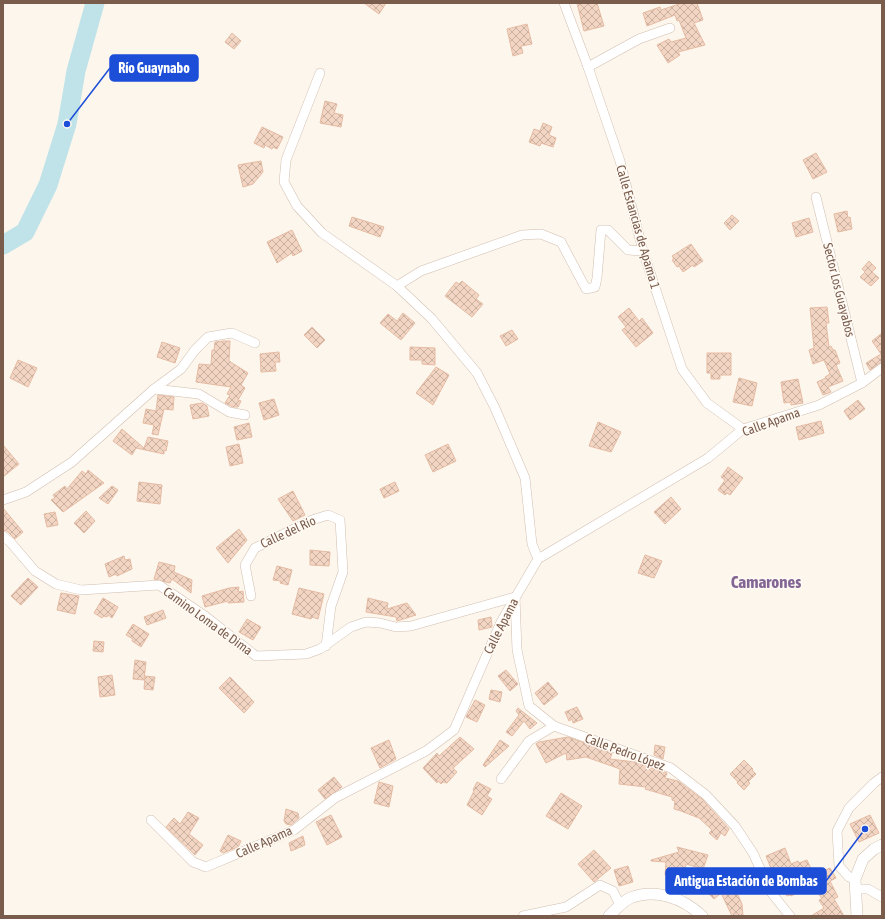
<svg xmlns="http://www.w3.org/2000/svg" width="885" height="919" viewBox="0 0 885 919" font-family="'Asap Condensed',sans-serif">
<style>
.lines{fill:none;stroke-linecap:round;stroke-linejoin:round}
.river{stroke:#bfe3e8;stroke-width:19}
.building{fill:url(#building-cross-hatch);stroke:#e6bba3}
.minor-casing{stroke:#d1beb0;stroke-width:10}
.tertiary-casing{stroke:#d1beb0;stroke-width:12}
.minor{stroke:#fff;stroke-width:9}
.tertiary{stroke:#fff;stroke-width:11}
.labels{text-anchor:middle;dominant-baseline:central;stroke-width:3;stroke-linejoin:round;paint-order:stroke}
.street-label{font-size:13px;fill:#7a5c4d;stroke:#fffaf3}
.district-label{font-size:17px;font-weight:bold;fill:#846695;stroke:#fffaf3}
.leader{fill:none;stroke:#1d4ed8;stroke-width:1.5}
.callout-dot{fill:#1d4ed8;stroke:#fffaf3;stroke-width:1.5}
.callout{fill:#1d4ed8;stroke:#1d4ed8;stroke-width:1.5}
.callout-label{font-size:14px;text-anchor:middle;font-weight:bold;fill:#fff}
</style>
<defs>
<pattern id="building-cross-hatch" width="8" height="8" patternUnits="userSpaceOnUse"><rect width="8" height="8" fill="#f3d5c3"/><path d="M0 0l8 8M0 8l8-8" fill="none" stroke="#cab0a1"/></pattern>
</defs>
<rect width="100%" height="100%" fill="#fdf6ec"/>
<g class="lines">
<polyline class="river" points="3,245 25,232 48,185 67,124 76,71 95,3"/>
</g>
<g class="building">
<polygon points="364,3 386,3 379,14"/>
<polygon points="577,3 597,3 604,26 584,31"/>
<polygon points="682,3 697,3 703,20 694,23 705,45 678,52 680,55 668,63 657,45 669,39 671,42 686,38 679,20 677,21 675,15 647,26 643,13 660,7 661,10"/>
<polygon points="527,24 532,44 521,46 523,53 513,56 507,29"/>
<polygon points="232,33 241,41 234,49 225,42"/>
<polygon points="325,101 337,104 334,113 343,115 341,127 320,123"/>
<polygon points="543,123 552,127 549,135 556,138 553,147 541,143 540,146 529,142 534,129 540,131"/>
<polygon points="262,127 283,137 277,149 273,147 272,149 265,145 264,148 254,143"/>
<polygon points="816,153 827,172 813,179 803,160"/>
<polygon points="261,161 263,172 253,184 243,187 238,165"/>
<polygon points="847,211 848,218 850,217 852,229 838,232 834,214"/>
<polygon points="732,215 739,221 730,230 724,223"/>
<polygon points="352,217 384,227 380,237 349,226"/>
<polygon points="809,218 813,232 796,237 792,223"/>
<polygon points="292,230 302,251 293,256 292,253 277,263 267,242"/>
<polygon points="691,244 703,261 694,267 693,265 683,272 679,266 677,267 672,260 674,259 672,256"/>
<polygon points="869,261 876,268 872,272 879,278 871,286 860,277 865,272 862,269"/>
<polygon points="462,281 479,295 476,299 483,304 472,317 445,296 456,282 459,284"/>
<polygon points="827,307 829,323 826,323 829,347 831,346 833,350 835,350 840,363 836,365 843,381 828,387 831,392 823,395 817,382 826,378 825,377 830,374 824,360 813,364 809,350 814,348 810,308"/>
<polygon points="629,308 639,321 642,318 653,333 636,347 622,330 626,327 618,317"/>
<polygon points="403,313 415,323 401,340 380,323 388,314 397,321"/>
<polygon points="312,327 325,340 317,348 304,335"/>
<polygon points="512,330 518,339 506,346 500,336"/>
<polygon points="882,333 882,362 870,370 866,363 881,354 872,341"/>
<polygon points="223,341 230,341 229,361 248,373 241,385 245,388 238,400 241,401 238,407 233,407 225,403 230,395 227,394 231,387 196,382 199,364 211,365 212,350 214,350 215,342"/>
<polygon points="162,342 180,348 175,363 157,357"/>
<polygon points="410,347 435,348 435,365 422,364 422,360 410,360"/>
<polygon points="279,352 280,362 275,362 276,371 261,372 260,354"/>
<polygon points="707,353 731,353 731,375 720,375 720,379 711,379 711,373 707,373"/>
<polygon points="18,360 37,368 28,387 10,378"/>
<polygon points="436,367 449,375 433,405 416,393"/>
<polygon points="739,378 757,383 752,406 733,402"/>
<polygon points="798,379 803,403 791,405 791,402 784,403 781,382"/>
<polygon points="158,395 174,397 173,410 164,409 158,435 152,434 154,425 143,423 146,409 156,411"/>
<polygon points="274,399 279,415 264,420 259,403"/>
<polygon points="858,400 865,409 850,420 844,411"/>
<polygon points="202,403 207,406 209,416 193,419 190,405"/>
<polygon points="821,421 824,433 799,440 796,427"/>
<polygon points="598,422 621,432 611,452 589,446"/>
<polygon points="249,423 252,437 237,440 234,427"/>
<polygon points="122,429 144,448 148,437 168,441 166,451 164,450 164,454 136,448 132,455 113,441"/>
<polygon points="239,444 243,463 230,466 226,447"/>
<polygon points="448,444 456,461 433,472 425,455"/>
<polygon points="3,445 19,464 3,477"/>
<polygon points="728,467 743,478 730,495 727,493 725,495 718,490 725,480 721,477"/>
<polygon points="88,470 104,483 63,512 51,500 55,498 53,495 65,486 67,489 82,471 86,474"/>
<polygon points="139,482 162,485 160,504 137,501"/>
<polygon points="395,482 399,491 384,498 380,489"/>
<polygon points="112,486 118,490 108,504 99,498"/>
<polygon points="293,491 305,515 293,521 278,499"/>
<polygon points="671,497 681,509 665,524 654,512"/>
<polygon points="3,508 23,532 15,539 7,531 3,530"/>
<polygon points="86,511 95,521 84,533 74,523"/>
<polygon points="55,512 58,525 47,527 44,514"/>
<polygon points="239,529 247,540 228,563 216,548"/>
<polygon points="310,550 330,552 329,566 310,565"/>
<polygon points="645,555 662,561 654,578 638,573"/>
<polygon points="124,556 125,560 130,559 132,569 117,576 116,574 109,577 105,564"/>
<polygon points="159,562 175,566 174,572 192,580 191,593 172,579 170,583 154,579"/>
<polygon points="277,566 292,570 288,585 280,583 281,581 273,580"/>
<polygon points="28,578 38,587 21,605 11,596"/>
<polygon points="239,587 238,592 243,591 244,602 228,603 228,601 205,607 202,596 229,588"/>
<polygon points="299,588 324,594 318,619 312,617 311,619 292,614"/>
<polygon points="61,593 79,596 75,614 57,610"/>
<polygon points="103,598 118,607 112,618 108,615 107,617 104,616 102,618 94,613"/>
<polygon points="368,598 388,603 387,609 407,603 416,615 397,621 396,617 366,612"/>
<polygon points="163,610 166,618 147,625 144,617"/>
<polygon points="491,617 492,627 479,630 478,620"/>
<polygon points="247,619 261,627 253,640 239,632"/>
<polygon points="133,624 149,634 141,647 132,641 133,639 126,635"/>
<polygon points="94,641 104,642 103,652 93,651"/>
<polygon points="135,660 146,662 144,680 133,679"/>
<polygon points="506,670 518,684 510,691 498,676"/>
<polygon points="112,675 115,695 100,697 98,677"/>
<polygon points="145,676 155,677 153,690 144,689"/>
<polygon points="230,677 254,702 244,713 219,688"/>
<polygon points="548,682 558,694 544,705 535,693"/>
<polygon points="491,690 502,692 500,702 489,699"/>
<polygon points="475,700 485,705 477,722 466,717"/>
<polygon points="577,707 583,719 573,723 572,719 569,721 565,712"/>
<polygon points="518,708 537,723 530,729 524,721 512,736 506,732 519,715 516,711"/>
<polygon points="460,737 474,749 453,768 457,772 447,783 443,782 441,784 438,781 437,783 423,768 437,753 439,756"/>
<polygon points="568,737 612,753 610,759 635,762 667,773 665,778 678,781 702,799 729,829 725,836 721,833 717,840 709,833 712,830 699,818 681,811 674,809 675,801 672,800 672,797 645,789 646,787 619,784 620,769 586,757 567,760 566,753 546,763 536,744 539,742"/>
<polygon points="389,740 396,759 380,768 371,748"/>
<polygon points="500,740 509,746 485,767 483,765"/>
<polygon points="655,745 665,747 663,759 654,755"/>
<polygon points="744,760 753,769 752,770 756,774 748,782 750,783 744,790 737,783 738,782 730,774"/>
<polygon points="334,777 342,787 325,799 318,790"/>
<polygon points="379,782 393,786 389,807 374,803"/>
<polygon points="477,782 491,789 487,796 492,799 482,815 467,805 474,791 473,790"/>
<polygon points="561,793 582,806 568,829 546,816"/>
<polygon points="286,809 298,813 299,818 291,825 286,824 284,821"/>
<polygon points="188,812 199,818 189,834 203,845 195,855 166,827 174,818 180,824"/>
<polygon points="331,815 342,837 327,845 316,822"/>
<polygon points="870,815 879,833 859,842 850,824"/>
<polygon points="228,835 241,841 238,847 223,853 220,851"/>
<polygon points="303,836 305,845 291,851 289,843"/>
<polygon points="677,847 708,855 703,869 686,864 685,870 673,868 665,875 666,862 651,861 651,860 679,852"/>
<polygon points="785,848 791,864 798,861 799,863 807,860 813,873 798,880 803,890 791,896 790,895 787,896 778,881 773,882 770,874 773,873 766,856"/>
<polygon points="594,850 611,868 594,882 578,864"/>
<polygon points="628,866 633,882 619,886 614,870"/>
<polygon points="830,868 836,878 830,881 838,897 834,899 844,916 811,916 824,908 819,900 822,899 818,893 821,891 816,874"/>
<polygon points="743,869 744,871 746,869 754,879 737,893 742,904 743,916 732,916 721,893 714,899 703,888 715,879 712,873 715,871 725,884"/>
</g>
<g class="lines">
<g class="minor-casing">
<g id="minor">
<polyline points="564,3 588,67 620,161 643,251 682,369 707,403 743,429"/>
<polyline points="588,67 639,39 670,28"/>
<polyline points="320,73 286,160 284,182 297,206 322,233 397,286 432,319 477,373 495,408 525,478 532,544 538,559"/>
<polyline points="816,197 862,383"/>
<polyline points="397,286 421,271 522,235 541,234 561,242 586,289 595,287 597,278 601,230 608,230 628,250 643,251"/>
<polyline points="154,389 199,394 229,412 245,415"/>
<polyline points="3,500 26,492 72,462 154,389 181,369 195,350 208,337 232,333 255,343"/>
<polyline points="3,536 11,543 35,571 56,584 81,590 159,585 205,616 256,656 306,654 320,649 351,627 366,622 380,623 396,627 411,626 515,597"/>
<polyline points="251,596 245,565 255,548 312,520 328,515 340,520 343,572 331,606 326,646"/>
<polyline points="515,597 517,650 529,706 554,726 671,768 706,795 735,826 753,853 770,891 790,916"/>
<polyline points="501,779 529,741 554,726"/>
<polyline points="151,820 193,862 206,867 294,830 335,798 426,751 454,730 501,622 538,559 708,458 743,429 819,405 862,383 882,368"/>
<polyline points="855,879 849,877 839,866 837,831 849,808 874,783 882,777"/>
<polyline points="855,889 868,889 882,897"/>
<polyline points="523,916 566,907 600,885 613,891 620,905"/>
</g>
</g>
<g class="tertiary-casing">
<g id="tertiary">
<path d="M609 916C615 910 622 902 630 898 656 888 683 898 702 916"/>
<polyline points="857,916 855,879 863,859 874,849 882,845"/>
</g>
</g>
<use href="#minor" class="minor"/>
<use href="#tertiary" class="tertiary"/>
</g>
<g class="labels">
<g class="street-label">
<text transform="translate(638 227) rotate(74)">Calle Estancias de Apama 1</text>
<text transform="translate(839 290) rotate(76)">Sector Los Guayabos</text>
<text transform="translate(771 422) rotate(-20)">Calle Apama</text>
<text transform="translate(288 532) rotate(-25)">Calle del Río</text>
<text transform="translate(208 621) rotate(36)">Camino Loma de Dima</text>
<text transform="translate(501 626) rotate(-63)">Calle Apama</text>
<text transform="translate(625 752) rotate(20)">Calle Pedro López</text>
<text transform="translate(264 842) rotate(-24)">Calle Apama</text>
</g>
<g class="district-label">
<text x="766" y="582">Camarones</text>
</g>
</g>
<path class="leader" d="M67 124L110 68M865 829L826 881"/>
<g class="callout-dot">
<circle cx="67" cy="124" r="4"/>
<circle cx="865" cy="829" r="4"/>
</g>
<g class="callout">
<rect x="110" y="55" width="88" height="26" rx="4"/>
<rect x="666" y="868" width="160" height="26" rx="4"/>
</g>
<g class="callout-label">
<text x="154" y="73">Río Guaynabo</text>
<text x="746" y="886">Antigua Estación de Bombas</text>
</g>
<rect width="885" height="919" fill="none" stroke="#7a5c4d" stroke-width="8"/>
</svg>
